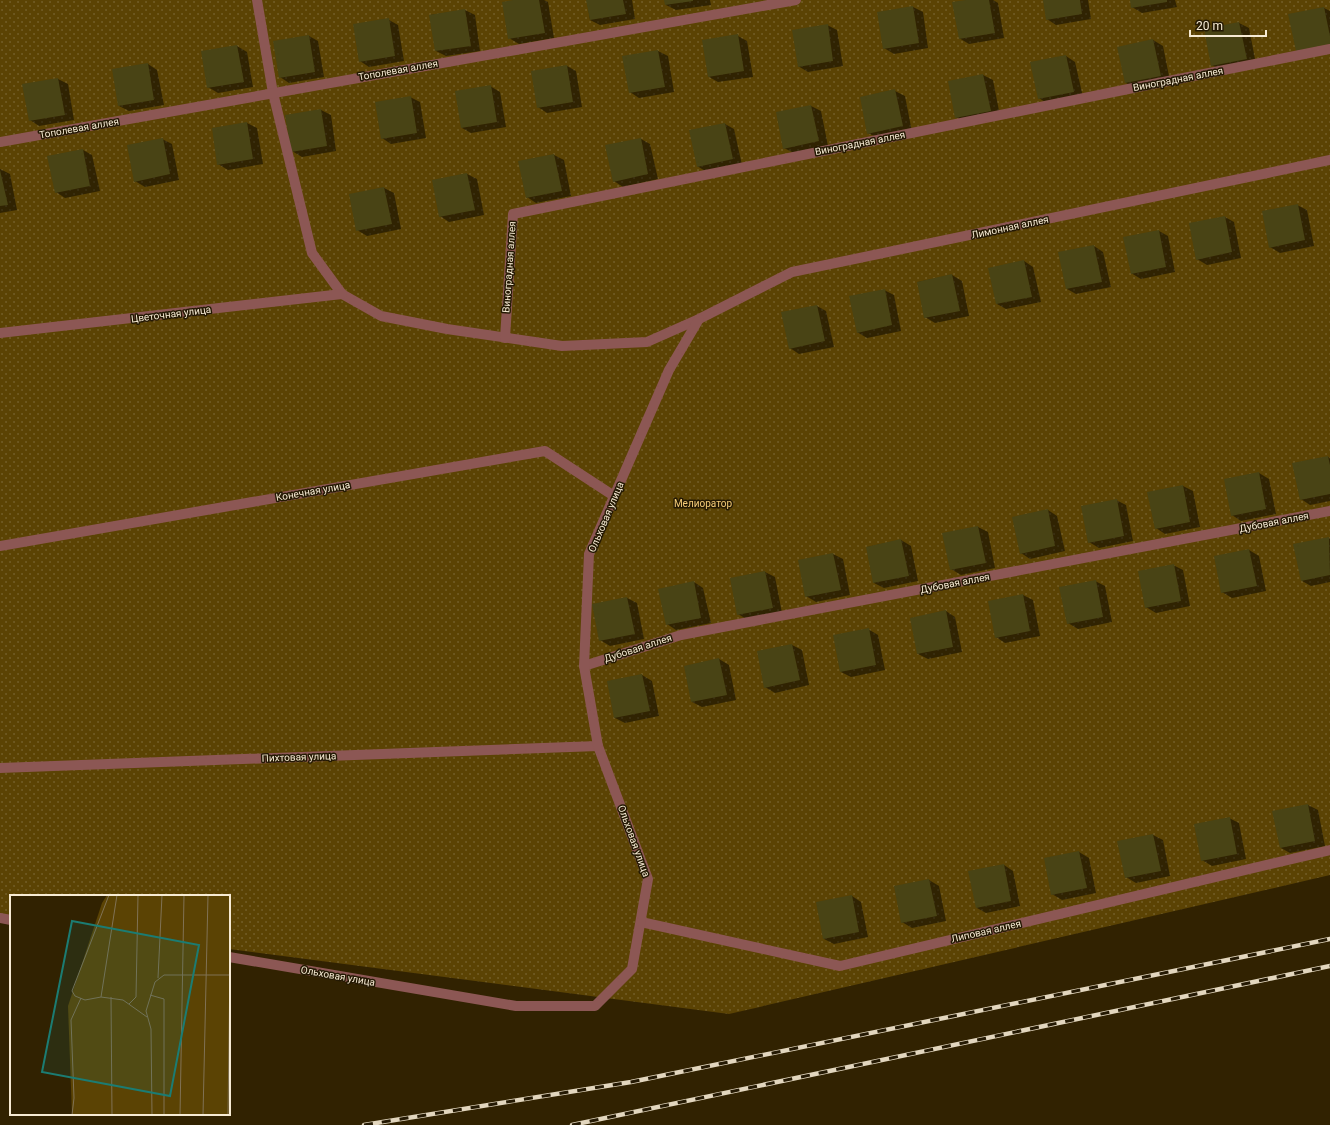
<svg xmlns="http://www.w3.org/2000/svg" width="1330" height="1125" viewBox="0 0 1330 1125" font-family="Roboto,sans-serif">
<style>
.garden{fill:url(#garden-dots)}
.shadow{fill:#0007}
.building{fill:#494415}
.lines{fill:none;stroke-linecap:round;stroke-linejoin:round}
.street{stroke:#8c5754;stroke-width:10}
.rail-casing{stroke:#e2d6be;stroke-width:4.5}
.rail{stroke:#241903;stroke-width:3;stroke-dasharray:9;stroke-linecap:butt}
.labels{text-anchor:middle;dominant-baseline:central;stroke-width:3;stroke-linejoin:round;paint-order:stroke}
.street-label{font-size:10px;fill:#f6ead3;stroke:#241903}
.park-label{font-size:10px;fill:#f5cc78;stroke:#241903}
.inset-road{fill:none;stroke:#807255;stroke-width:1}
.view{fill:#1b7c73;fill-opacity:0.15;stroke:#1b7c73;stroke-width:2}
.inset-edge{fill:none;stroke:#f6ead3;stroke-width:2}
</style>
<defs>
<pattern id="garden-dots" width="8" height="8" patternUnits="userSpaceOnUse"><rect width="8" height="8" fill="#5b4304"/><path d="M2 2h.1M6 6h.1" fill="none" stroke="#735e28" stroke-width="1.8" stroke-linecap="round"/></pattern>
</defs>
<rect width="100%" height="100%" fill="#312201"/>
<polygon class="garden" points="0,0 1330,0 1330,875 729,1014 229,949 229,896 11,896 11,921 0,919"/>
<g class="shadow">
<polygon points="519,0 544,0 548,2 554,38 519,44 509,38"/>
<polygon points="587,0 632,0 635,19 600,25 590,20"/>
<polygon points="665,0 710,0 711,5 676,10 666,5"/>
<polygon points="972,0 993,0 998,3 1004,38 969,44 959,38"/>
<polygon points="1044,0 1088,0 1091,19 1056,25 1047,19"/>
<polygon points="1131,0 1175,0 1177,7 1142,13 1132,7"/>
<polygon points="913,7 923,12 928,48 894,54 884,48"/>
<polygon points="1324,8 1330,11 1330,51"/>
<polygon points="465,10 475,15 480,51 446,56 436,51 430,15"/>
<polygon points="389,20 398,25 404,61 369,67 360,61"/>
<polygon points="1239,23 1249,28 1256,64 1222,71 1212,65 1205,30"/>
<polygon points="827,25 837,30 843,66 808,72 798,66"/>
<polygon points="309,36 318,41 324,77 289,83 280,77"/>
<polygon points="738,36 747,41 753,77 718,82 709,77"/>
<polygon points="1153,40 1163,46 1170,81 1136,88 1126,83"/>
<polygon points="237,46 247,52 253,87 218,93 208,87"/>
<polygon points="658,51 668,56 674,92 639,98 630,92"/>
<polygon points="1066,56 1075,62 1083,97 1048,104 1039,98"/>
<polygon points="148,64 157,70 164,105 129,111 119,106"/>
<polygon points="567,66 576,71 582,107 547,113 538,107"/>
<polygon points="983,75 993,80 1000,116 966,123 956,117 949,82"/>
<polygon points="58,79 68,84 74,120 39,126 30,120"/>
<polygon points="490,86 500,92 506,127 471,133 462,128"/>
<polygon points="895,91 905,96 912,132 878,138 868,133"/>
<polygon points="410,97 420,102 426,138 391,144 382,138"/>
<polygon points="811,106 821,111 828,146 794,153 784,148"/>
<polygon points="321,110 331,115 336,151 302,157 292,151"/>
<polygon points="247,123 257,128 263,164 228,170 218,164 213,129"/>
<polygon points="725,124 734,129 742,165 707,172 697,166"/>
<polygon points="162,139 172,144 179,180 145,187 135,181"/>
<polygon points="641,139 650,144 658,179 623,187 614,181"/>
<polygon points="83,150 92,155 100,191 65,198 56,192"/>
<polygon points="554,155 564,160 571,196 536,203 527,197"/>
<polygon points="0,169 10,174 17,210 0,213"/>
<polygon points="467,174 477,179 484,215 449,222 440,216 433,181"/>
<polygon points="384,188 394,193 401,229 367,236 357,230"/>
<polygon points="1297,205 1307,210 1314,246 1280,253 1270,247"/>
<polygon points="1225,217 1234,222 1241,258 1207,265 1197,259"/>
<polygon points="1159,231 1168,236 1175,272 1141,279 1131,273"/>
<polygon points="1094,246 1103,252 1111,287 1076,294 1067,289"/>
<polygon points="1024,261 1033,267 1041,302 1006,309 997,304"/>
<polygon points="952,275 962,281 969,316 935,323 925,317 918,282"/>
<polygon points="884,290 894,295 901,331 867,338 857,332"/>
<polygon points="817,306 826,311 834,347 799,354 790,348"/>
<polygon points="1328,457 1330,458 1330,501 1310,505 1301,499"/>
<polygon points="1259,473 1269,479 1276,514 1241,521 1232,515"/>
<polygon points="1183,486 1193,491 1200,527 1165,534 1156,528"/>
<polygon points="1116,500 1126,505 1133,541 1099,548 1089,542"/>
<polygon points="1048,510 1057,516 1065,551 1030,559 1021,553"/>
<polygon points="978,527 988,532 995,568 961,575 951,569"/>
<polygon points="1329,538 1330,539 1330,582 1311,586 1302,581"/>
<polygon points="901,540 911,546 918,581 884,588 874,583 867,547"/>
<polygon points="1249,550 1259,556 1266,591 1232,598 1222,592"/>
<polygon points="833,554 843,559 850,595 816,602 806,596"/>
<polygon points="1173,565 1183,570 1190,606 1156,613 1146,607"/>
<polygon points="765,572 775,577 782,613 748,620 738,614"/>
<polygon points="1095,581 1105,586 1112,622 1078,629 1068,623"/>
<polygon points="694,582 703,588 711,623 676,630 667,624"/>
<polygon points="1023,595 1033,600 1040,636 1005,643 996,637"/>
<polygon points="627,598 637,603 644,639 610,646 600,640 593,605"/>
<polygon points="946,611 955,617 962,652 928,659 918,654"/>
<polygon points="868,629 878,635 885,670 851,677 841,672"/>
<polygon points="792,645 802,650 809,685 775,693 765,687"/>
<polygon points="719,659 729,665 736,700 702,707 692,702"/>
<polygon points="642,675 652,681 659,716 625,723 615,718 608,682"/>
<polygon points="1308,805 1318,810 1325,846 1290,853 1281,848"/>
<polygon points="1229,818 1239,823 1246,859 1212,866 1202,860"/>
<polygon points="1153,835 1163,840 1170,876 1136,883 1126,877"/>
<polygon points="1079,852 1089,858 1096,893 1062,900 1052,894"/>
<polygon points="1004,865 1013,871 1020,906 986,913 977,908"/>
<polygon points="929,880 939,886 946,921 912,928 902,922 895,887"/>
<polygon points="852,896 861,902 868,937 834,944 824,939"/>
</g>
<g class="building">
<polygon points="513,0 539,0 545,33 508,39 502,2"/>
<polygon points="586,0 623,0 626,14 590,20"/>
<polygon points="664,0 693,0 693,1 665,5"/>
<polygon points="966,0 989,0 995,33 959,39 952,2"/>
<polygon points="1043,0 1080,0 1082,14 1046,20"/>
<polygon points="1130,0 1167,0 1167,2 1131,8"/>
<polygon points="913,6 919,43 883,49 877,12"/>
<polygon points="1324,7 1330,36 1330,44 1296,51 1288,14"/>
<polygon points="465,9 471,46 435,51 429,15"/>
<polygon points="389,18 395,56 359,62 353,24"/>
<polygon points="1239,22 1247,59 1211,66 1204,29"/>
<polygon points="828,24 833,61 798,67 792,30"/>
<polygon points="738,34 744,71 708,77 702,40"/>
<polygon points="309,35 315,72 279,78 273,41"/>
<polygon points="1153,39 1161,76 1125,83 1117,47"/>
<polygon points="237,45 244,82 207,88 201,51"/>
<polygon points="658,50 665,87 629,93 622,56"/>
<polygon points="1066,55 1074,92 1038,99 1030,62"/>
<polygon points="148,63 154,100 118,106 112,69"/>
<polygon points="567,65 573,102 537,108 531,71"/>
<polygon points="983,74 991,111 955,118 948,81"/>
<polygon points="58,78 65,115 29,121 22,84"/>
<polygon points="491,85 497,122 461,128 455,91"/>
<polygon points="895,89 903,126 867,134 860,97"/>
<polygon points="411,96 417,133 381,139 375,102"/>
<polygon points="811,105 819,141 783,149 776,112"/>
<polygon points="321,109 327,146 291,152 285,115"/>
<polygon points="247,122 253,159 217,165 212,128"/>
<polygon points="725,123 733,159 697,167 689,130"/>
<polygon points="163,138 170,174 134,182 127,145"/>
<polygon points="641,138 648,174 613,182 605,145"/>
<polygon points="83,149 90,186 55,193 47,156"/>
<polygon points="554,154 562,191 526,198 518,161"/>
<polygon points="0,170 8,205 0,206"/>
<polygon points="467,173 475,210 439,217 432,180"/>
<polygon points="384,187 392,224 356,231 349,194"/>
<polygon points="1298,204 1305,240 1269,248 1262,211"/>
<polygon points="1225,216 1232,252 1196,260 1189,223"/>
<polygon points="1159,230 1166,267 1131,274 1123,237"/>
<polygon points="1094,245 1102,282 1066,289 1058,252"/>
<polygon points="1024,260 1032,297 996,304 988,268"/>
<polygon points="952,274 960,311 924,318 917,282"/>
<polygon points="885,289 892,325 857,333 849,296"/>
<polygon points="817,305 825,341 789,349 781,312"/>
<polygon points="1328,456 1330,465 1330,494 1300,500 1292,463"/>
<polygon points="1259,472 1266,509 1231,516 1224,479"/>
<polygon points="1183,485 1190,522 1155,529 1147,492"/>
<polygon points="1117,499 1124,536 1088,543 1081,506"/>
<polygon points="1048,509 1055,546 1020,554 1012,517"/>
<polygon points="978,526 986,563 950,570 942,533"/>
<polygon points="1329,537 1330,575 1301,581 1293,544"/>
<polygon points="901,539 909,576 873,583 866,547"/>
<polygon points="1249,549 1257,586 1221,593 1214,556"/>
<polygon points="833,553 841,590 805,597 798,560"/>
<polygon points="1174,564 1181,601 1145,608 1138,571"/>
<polygon points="765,571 773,608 737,615 730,578"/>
<polygon points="1096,580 1103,617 1067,624 1059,587"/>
<polygon points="694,581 701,618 666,625 658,589"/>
<polygon points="1023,594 1030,631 995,638 988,601"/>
<polygon points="627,597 635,634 599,641 592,604"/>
<polygon points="946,610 953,647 917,654 910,618"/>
<polygon points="869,628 876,665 840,672 833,635"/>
<polygon points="792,644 800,680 764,688 757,651"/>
<polygon points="719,658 727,695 691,702 684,666"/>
<polygon points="642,674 650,711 614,718 607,681"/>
<polygon points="1308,804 1315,841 1280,848 1272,811"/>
<polygon points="1230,817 1237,854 1201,861 1194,824"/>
<polygon points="1153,834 1161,871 1125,878 1117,841"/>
<polygon points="1079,851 1087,888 1051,895 1044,858"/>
<polygon points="1004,864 1011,901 976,908 968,871"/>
<polygon points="929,879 937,916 901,923 894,886"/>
<polygon points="852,895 859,932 823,939 816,902"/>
</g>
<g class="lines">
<g class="street">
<polyline points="257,0 273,93 312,253 342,294 381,316 447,329 562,346 647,342 699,319 792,272 1330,160"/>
<polyline points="0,142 796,0"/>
<polyline points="0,333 342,294"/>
<polyline points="505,338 513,214 1143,86 1330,49"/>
<polyline points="0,546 545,451 614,496"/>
<polyline points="584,666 681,635 1330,511"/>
<polyline points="0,768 598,746"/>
<polyline points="0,918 11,920"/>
<polyline points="641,922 840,966 1330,850"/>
<polyline points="229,957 516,1006 595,1006 632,969 648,879 598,746 584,666 589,554 669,370 699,319"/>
</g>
<g class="rail-casing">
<g id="rail">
<polyline points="364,1125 631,1082 1330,939"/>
<polyline points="572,1125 1330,966"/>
</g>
</g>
<use href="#rail" class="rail"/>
</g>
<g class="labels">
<g class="street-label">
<text transform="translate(398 70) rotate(-10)">Тополевая аллея</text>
<text transform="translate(1178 79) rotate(-11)">Виноградная аллея</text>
<text transform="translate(79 128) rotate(-10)">Тополевая аллея</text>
<text transform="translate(860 143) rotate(-11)">Виноградная аллея</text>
<text transform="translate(1010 227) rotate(-12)">Лимонная аллея</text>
<text transform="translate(509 267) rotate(-86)">Виноградная аллея</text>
<text transform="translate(171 314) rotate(-7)">Цветочная улица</text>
<text transform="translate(313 491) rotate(-10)">Конечная улица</text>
<text transform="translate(606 517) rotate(-67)">Ольховая улица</text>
<text transform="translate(1274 522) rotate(-11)">Дубовая аллея</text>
<text transform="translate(955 583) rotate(-11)">Дубовая аллея</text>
<text transform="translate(638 648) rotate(-18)">Дубовая аллея</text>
<text transform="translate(299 757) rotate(-2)">Пихтовая улица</text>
<text transform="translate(634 841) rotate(70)">Ольховая улица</text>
<text transform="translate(986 931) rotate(-13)">Липовая аллея</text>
<text transform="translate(338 976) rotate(10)">Ольховая улица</text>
</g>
<g class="park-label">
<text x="703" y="503">Мелиоратор</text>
</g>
</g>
<g transform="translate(10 895)">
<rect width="220" height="220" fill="#312201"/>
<path d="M97 0H220V220H62L58 111 92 8Z" fill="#5b4304"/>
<path class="inset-road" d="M99 0 62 96 65 101 75 105 91 102 113 105 137 122M148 83 152 0M140 100 154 104V220M91 102 107 0M101 102 102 220M119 109 126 102 128 0M62 220 64 203 61 125 71 103M142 220 141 134 136 116 145 87 154 80H220M170 220 174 0M193 220 198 0M218 220 220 68"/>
<path class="view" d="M62 26 189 50 160 201 32 177Z"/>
<rect width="220" height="220" class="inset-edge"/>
</g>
<path d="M1190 30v6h76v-6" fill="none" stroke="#f6ead3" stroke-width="2"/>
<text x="1196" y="30" font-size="12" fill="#f6ead3" stroke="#241903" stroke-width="3" paint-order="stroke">20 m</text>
</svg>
